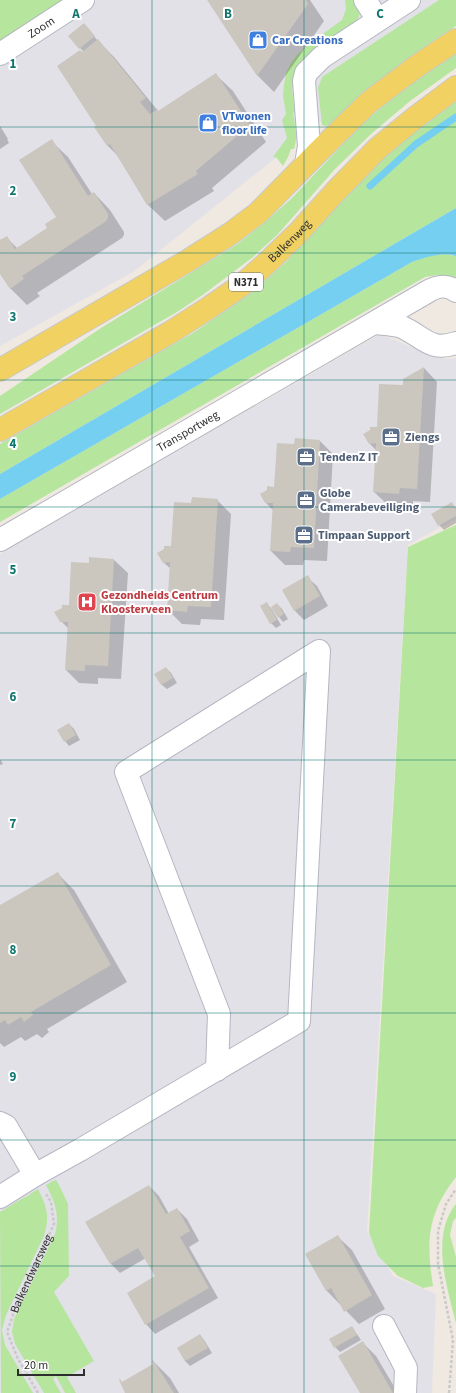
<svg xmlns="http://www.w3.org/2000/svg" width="456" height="1393" viewBox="0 0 456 1393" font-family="'Source Sans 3',sans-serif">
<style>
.industrial{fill:#e3e1e8}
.green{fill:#b6e59e}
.water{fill:#75cff0}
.shadow{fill:#0003}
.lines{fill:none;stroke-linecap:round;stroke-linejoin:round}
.stream{stroke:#75cff0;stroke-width:7}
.building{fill:#cbc7bf}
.minor-casing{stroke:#b4b7c1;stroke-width:24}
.major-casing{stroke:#c9c9c9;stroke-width:24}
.path{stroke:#c9c9c9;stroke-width:2.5;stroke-dasharray:3 2;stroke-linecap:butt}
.minor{stroke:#fff;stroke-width:22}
.major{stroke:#f2d163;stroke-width:22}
.grid{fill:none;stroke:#0f766e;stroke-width:1;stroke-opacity:0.55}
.labels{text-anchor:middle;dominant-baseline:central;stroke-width:4;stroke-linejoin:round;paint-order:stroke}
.shield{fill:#fff;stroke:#6d6d6d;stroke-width:1}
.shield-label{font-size:11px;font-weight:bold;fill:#2e2e2e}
.street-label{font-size:12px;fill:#2e2e2e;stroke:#fff}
.shop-label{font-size:12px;font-weight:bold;fill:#366cbe;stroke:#fff;text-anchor:start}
.service-label{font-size:12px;font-weight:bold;fill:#4e5e75;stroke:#fff;text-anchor:start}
.health-label{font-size:12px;font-weight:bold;fill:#be3a42;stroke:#fff;text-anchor:start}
.grid-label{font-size:13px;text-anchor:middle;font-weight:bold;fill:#0f766e;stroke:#fff;stroke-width:4;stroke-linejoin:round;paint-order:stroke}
</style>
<rect width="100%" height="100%" fill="#efe9e1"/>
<g class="industrial">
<polygon points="97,0 456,0 423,40 133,272 0,346 0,64"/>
<polygon points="380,334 402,343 428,355 448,359 456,358 456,519 408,545 367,1232 393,1276 436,1294 432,1393 0,1393 0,554"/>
</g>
<g class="green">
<polygon points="0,0 83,0 0,54"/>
<path d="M345 0H358C360 8 361 15 356 22L294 77 292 90 295 112 293 113C295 125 298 137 294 149H291L288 157 283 166 277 158 273 157 287 138 282 120 286 114 283 96 284 85 286 73 291 63 298 54 309 44 342 20 346 9Z"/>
<path d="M439 0H456V26C411 55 369 87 330 124L326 126 322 125 318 88 322 77Z"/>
<polygon points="456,53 456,68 410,101 371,134 335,169 278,234 253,257 204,294 177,312 0,414 0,396 101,328 236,245 263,224 292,198 363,123 407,86"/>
<polygon points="456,98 456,208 0,474 0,444 193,333 251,293 286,262 351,189 409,133"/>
<polygon points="444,254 456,256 456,277 438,275 425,277 0,522 0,499 412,262 431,255"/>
<path d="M456 525V1177C427 1214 426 1242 433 1286L423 1288 398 1276 378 1256 369 1233 408 547Z"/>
<path d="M55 1180 57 1181 61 1189 68 1204 69 1276 54 1292 94 1361 67 1377 76 1393H65L56 1376 53 1379 61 1393H44L15 1344 12 1332 14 1319 55 1234C60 1215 55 1202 46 1185Z"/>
<path d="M38 1189C47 1207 50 1216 44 1236L6 1315 2 1330 5 1345 33 1393H1L0 1212 23 1198 30 1195V1194Z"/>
<path d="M456 1204V1218L453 1221 450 1235 456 1257V1323C447 1287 430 1236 456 1204Z"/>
</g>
<path class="water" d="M456 208V256C440 252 427 257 412 262L0 499V474Z"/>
<g class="shadow">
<polygon points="209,0 310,0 324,21 274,92 258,76"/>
<polygon points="88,29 98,41 114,57 159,112 216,75 233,91 266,142 212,188 214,191 165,221 148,205 119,157 107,145 97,126 82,53 84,52 80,48"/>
<polygon points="0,126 8,139 7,139 9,143 0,149"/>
<polygon points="51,141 68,157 92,194 94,193 110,210 124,232 124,235 122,238 37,293 40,296 27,305 10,288 0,272 0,239 1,241 6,237 18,249 49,228 57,217"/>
<polygon points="424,368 437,382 430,502 413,501 413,507 388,505 374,492 376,450 369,443 404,386"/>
<polygon points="320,441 333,454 327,561 304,560 303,565 285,565 271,551 273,510 266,503 275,488 295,445"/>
<polygon points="217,500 231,514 224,620 201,619 200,625 182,624 168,610 171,569 163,562 192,504"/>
<polygon points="451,504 456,508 456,523 444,530 439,525"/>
<polygon points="90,558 114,560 128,573 121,679 98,678 98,684 79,683 66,670 68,628 61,621 90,564"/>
<polygon points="307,577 317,586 328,606 304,620 295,611"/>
<polygon points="266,604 271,608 281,625 276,628 271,623"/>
<polygon points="277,604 282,609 288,619 283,622 279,617"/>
<polygon points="166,668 171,673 177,683 167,689 162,685 156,674"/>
<polygon points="69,724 74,729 80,740 69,746 65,741"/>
<polygon points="0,759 3,764 0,765"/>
<polygon points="57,873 74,890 127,982 47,1029 49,1032 42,1038 37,1034 25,1041 21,1037 4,1047 0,1043 0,906"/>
<polygon points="149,1186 159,1196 169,1214 177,1209 187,1219 199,1241 189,1247 218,1298 155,1334 146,1324 157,1277 146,1258 120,1273 111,1264 87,1222"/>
<polygon points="338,1237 352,1250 385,1309 359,1324 327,1291 307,1255"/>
<polygon points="352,1327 361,1340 340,1352 335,1347"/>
<polygon points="200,1335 204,1340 212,1353 190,1366 185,1361 178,1348"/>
<polygon points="363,1343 376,1356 398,1393 361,1393"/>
<polygon points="153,1361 170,1378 179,1393 126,1393 155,1364"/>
</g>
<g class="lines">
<polyline class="stream" points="370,186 416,144 456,117"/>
</g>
<g class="building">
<polygon points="207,0 306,0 308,4 257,76"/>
<polygon points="84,23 95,36 79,49 68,36"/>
<polygon points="98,39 146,98 140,102 150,114 157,110 158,111 216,73 250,125 196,171 198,174 147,205 110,144 107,146 94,127 96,126 57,66 80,50 82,52"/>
<polygon points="52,139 88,196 94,192 108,214 108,218 105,222 22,276 24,279 10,289 0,274 0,240 7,236 15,249 47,228 45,224 56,217 19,160"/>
<polygon points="424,367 417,489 400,488 399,494 373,492 376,443 369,444 363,434 370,430 370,427 377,427 379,384 403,385 403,379"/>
<polygon points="295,438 320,440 314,548 291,547 290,552 270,551 273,503 265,503 260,494 267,490 267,486 274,487 277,443 294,444"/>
<polygon points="192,497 218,499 211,607 188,606 187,612 167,610 170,562 163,563 157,553 164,549 164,546 171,546 174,502 191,503"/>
<polygon points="452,502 456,510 456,516 438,526 431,514"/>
<polygon points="89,557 114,559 108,666 85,665 85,671 65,670 68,622 60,622 54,612 62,608 62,605 69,605 71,562 89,563"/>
<polygon points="308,575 320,596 294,611 282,590"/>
<polygon points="267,602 277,620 270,624 260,606"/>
<polygon points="277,603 284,614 278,618 271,607"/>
<polygon points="166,667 173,678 161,685 154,674"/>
<polygon points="69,723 76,735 64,742 57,730"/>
<polygon points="58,872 111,965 31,1012 33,1015 24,1022 21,1017 8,1025 5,1020 0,1023 0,905"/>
<polygon points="149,1185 166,1214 177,1208 190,1231 180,1237 209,1288 145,1325 127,1293 155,1276 138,1248 110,1264 85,1222"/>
<polygon points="338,1235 372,1295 344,1312 331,1288 326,1291 305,1254"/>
<polygon points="352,1326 357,1335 334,1348 329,1339"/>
<polygon points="200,1334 208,1348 185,1361 177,1348"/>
<polygon points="363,1341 393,1393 360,1393 338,1356"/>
<polygon points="153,1360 174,1393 125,1393 119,1380 120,1379 122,1382 153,1364 152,1361"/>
</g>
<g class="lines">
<g class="minor-casing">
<g id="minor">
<polyline points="365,0 378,20"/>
<path id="s2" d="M0 54 83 0"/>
<polyline points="306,164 309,146 304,81 306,73 322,57 409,0"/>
<path d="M375 323C383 324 394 324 402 327 424 337 430 352 456 343"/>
<path id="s3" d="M0 540 427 292C437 286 446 284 456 291"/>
<polyline points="0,1123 6,1126 35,1175"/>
<polyline points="0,1197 35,1175 80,1150 299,1021 319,651 126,772 219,1014 217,1070"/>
<polyline points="384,1326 406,1368 405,1393"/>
</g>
</g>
<g class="major-casing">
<g id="major">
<polyline points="0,370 189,260 230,234 258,213 318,152 369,102 417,66 456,40"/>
<path id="s4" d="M0 430 171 332 210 307 242 285 269 261 298 233 335 192 378 148 416 117 456 87"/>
</g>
</g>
<g class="path">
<path id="s1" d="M38 1393 18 1359 7 1332 16 1306 54 1224 51 1202 46 1194"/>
<polyline points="449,1393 453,1340 438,1264 438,1231 446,1204 456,1189"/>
</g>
<use href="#minor" class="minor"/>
<use href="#major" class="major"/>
</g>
<path class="grid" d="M152 0V1393M304 0V1393M0 127H456M0 253H456M0 380H456M0 507H456M0 633H456M0 760H456M0 886H456M0 1013H456M0 1140H456M0 1266H456"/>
<defs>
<g id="shop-square" transform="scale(1)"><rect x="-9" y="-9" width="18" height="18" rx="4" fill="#3f7fe0" stroke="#fff"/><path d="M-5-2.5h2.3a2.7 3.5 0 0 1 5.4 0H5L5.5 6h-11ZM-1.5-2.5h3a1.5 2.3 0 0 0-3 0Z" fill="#fff"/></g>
<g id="office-square" transform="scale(1)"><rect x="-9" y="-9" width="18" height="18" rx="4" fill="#5c6f8a" stroke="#fff"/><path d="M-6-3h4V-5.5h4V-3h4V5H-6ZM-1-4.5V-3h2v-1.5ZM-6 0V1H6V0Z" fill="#fff"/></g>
<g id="hospital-square" transform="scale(1)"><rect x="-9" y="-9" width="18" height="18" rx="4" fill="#e0444e" stroke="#fff"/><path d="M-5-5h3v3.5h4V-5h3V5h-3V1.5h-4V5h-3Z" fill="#fff"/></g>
</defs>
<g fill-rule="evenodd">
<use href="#shop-square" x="258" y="40"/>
<use href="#shop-square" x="208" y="123"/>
<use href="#office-square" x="391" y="437"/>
<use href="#office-square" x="306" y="457"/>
<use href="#office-square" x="306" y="500"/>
<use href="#office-square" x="304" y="535"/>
<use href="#hospital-square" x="87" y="602"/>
</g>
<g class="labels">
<rect class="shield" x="229" y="273" width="34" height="18" rx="3"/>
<g class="shield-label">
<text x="246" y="282">N371</text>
</g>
<g class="street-label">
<text stroke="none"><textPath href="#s2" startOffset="49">Zoom</textPath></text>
<text stroke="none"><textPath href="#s4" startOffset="347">Balkenweg</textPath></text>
<text stroke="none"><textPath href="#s3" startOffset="217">Transportweg</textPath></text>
<text stroke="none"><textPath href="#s1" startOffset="132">Balkendwarsweg</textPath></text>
</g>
<g class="shop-label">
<text x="272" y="40">Car Creations</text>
<text x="222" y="116">VTwonen<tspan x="222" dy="14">floor life</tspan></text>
</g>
<g class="service-label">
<text x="405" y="437">Ziengs</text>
<text x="320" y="457">TendenZ IT</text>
<text x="320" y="493">Globe<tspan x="320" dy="14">Camerabeveiliging</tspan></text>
<text x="318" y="535">Timpaan Support</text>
</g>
<g class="health-label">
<text x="101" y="595">Gezondheids Centrum<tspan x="101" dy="14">Kloosterveen</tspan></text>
</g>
</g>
<g class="grid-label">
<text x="76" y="18">A</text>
<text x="228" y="18">B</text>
<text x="380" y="18">C</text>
<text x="13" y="68">1</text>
<text x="13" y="195">2</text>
<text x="13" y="321">3</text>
<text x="13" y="448">4</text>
<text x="13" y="574">5</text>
<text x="13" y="701">6</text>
<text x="13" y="828">7</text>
<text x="13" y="954">8</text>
<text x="13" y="1081">9</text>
</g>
<path d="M18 1369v6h66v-6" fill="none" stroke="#2e2e2e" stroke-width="2"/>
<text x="24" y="1369" font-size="12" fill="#2e2e2e" stroke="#ffffff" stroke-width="3" paint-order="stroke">20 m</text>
</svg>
